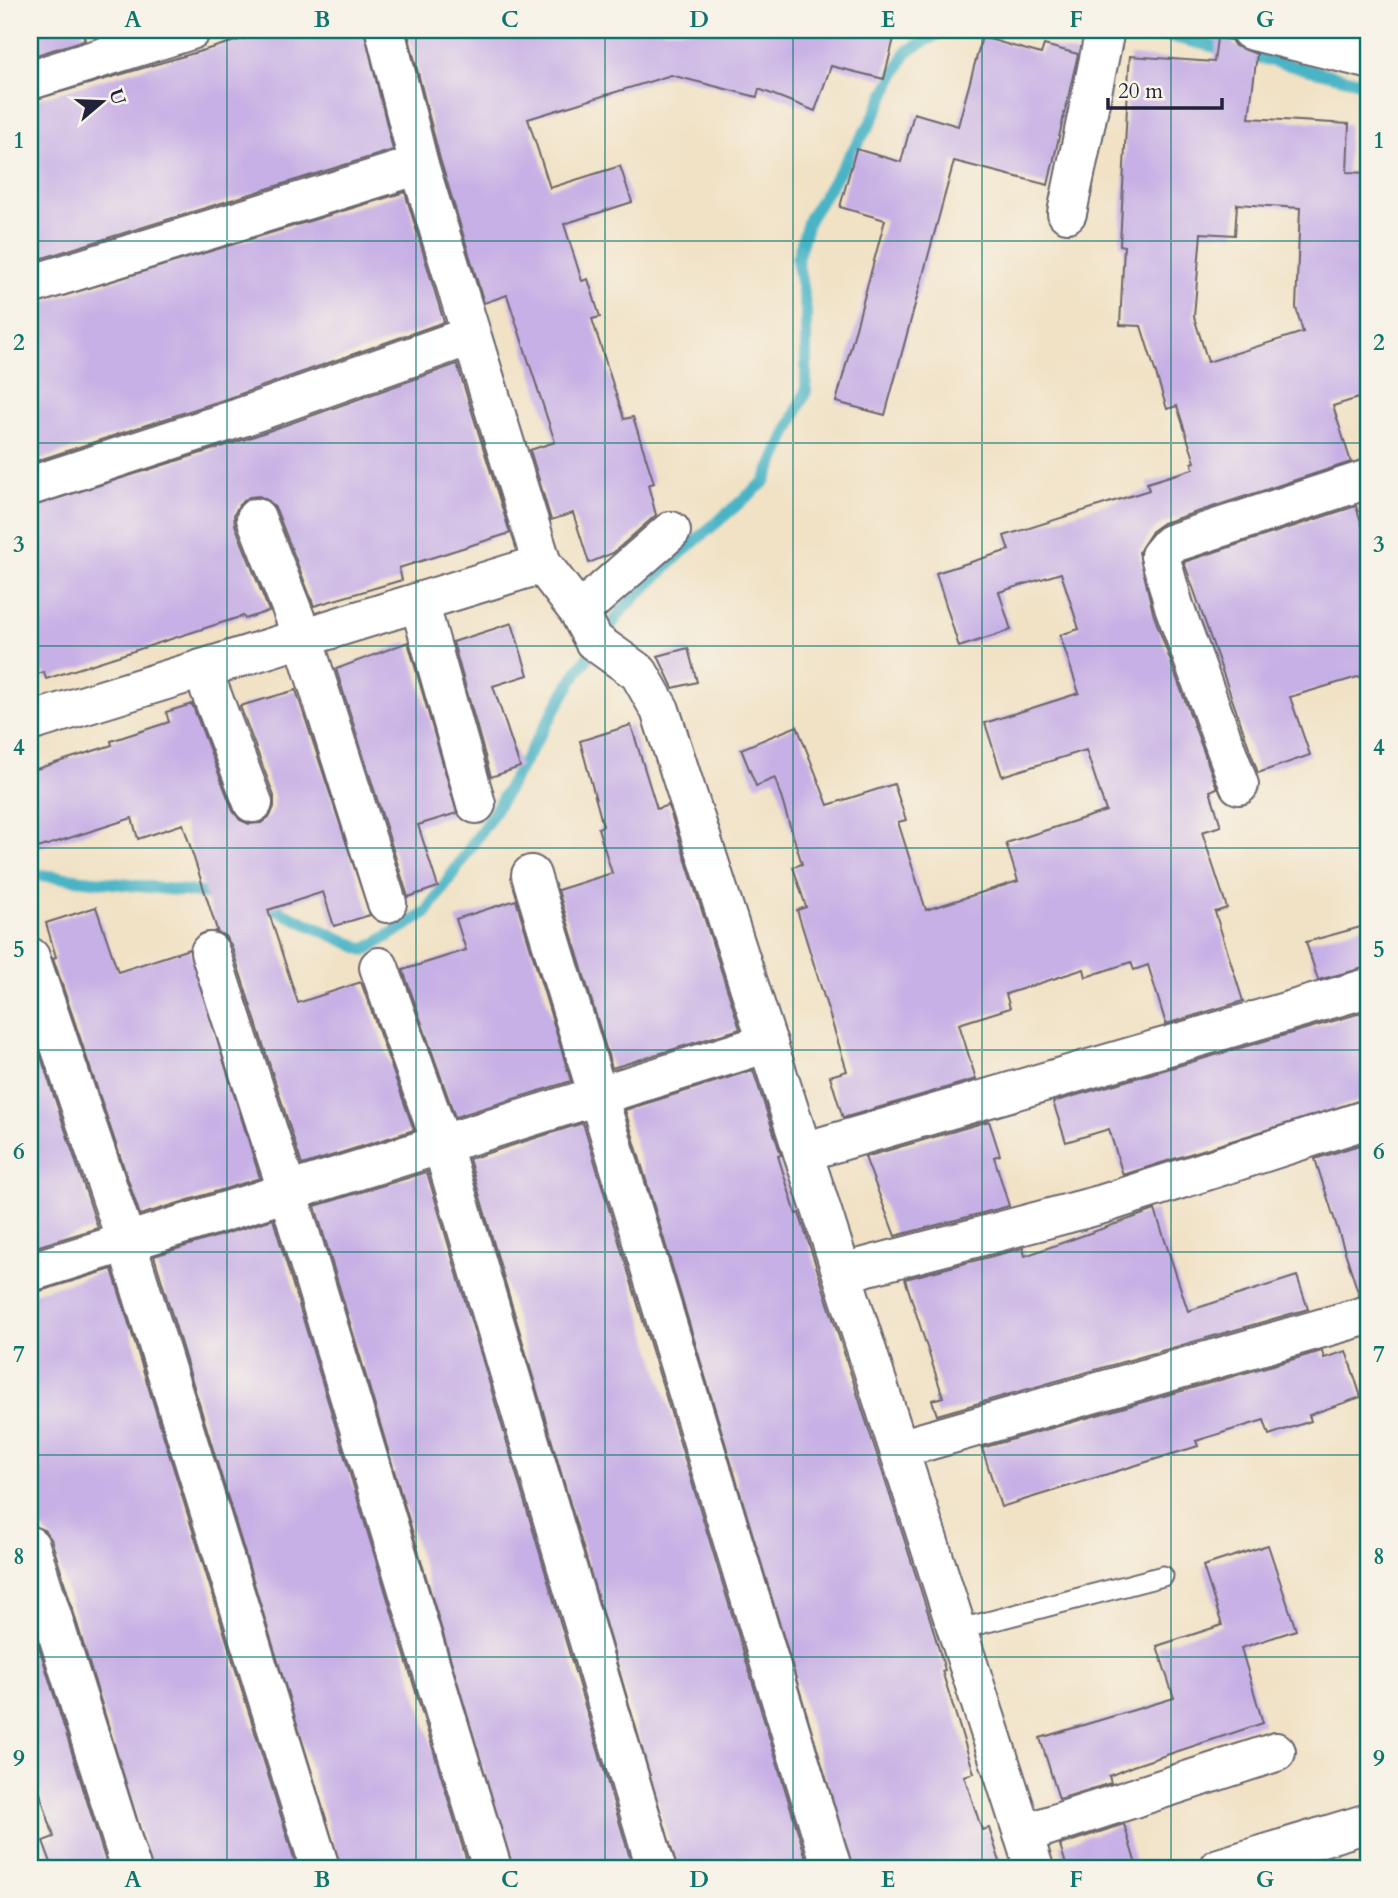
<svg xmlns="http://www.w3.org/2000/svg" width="1398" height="1898" viewBox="0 0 1398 1898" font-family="Cardo,serif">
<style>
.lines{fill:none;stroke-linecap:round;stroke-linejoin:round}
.stream{stroke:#49b4c6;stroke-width:12}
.building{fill:#c7b0e5;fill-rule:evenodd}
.service-casing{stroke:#6a656c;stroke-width:23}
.minor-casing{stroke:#6a656c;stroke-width:42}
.secondary-casing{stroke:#6a656c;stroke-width:42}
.service{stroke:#fff;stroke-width:19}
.minor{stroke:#fff;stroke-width:38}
.secondary{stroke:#fff;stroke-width:38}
.grid{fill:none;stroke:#0f766e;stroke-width:2;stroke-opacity:0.55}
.neatline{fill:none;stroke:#0f766e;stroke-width:2.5}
.grid-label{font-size:23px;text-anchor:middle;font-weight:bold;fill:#0f766e}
</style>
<rect width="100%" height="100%" fill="#f7f3e8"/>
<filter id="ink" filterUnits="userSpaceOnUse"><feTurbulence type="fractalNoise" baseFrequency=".0143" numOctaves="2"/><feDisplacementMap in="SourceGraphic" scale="14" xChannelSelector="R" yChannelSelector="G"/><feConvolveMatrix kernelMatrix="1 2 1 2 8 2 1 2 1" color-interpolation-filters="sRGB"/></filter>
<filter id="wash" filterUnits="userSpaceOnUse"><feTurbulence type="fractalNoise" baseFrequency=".00686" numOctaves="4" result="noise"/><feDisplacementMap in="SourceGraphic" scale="28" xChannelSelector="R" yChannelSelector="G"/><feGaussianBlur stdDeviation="1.57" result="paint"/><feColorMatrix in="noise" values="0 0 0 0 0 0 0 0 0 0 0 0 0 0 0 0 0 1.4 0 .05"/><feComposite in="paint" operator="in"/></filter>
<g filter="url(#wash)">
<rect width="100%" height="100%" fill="#f1e2c6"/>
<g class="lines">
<g class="stream">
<polyline points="1144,30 1368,84"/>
<polyline points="30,874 221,895"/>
<polyline points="259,902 365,950 426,913 493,814 577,672 623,609 681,553 765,481 806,391 806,310 797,259 809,219 870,124 906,52 944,30"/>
</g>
</g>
<g id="blocks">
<g class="building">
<polygon points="45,30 82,30 85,40 30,57 30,35"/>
<polygon points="273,30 364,30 393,150 30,262 30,101"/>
<polygon points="407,30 896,30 884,79 831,66 815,111 759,89 757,97 671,75 528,119 550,188 620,166 632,202 564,224 582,281 588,279 600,317 592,319 624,419 633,417 654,483 648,485 656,515 613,553 589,563 573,513 551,520 530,450 555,442 507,295 484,303 440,159"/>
<polygon points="982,37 1041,54 1044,45 1078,54 1048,185 954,161 885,415 836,402 885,220 840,207 856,149 901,162 914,113 958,126"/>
<path d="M1217 38 1231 40 1235 46 1257 54 1249 118 1349 124 1347 172 1368 173V395L1333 406 1351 462 1163 523 1153 530 1139 552 1153 613 1217 788 1210 791 1221 826 1202 832 1227 908 1215 912 1243 1001 1166 1024 1148 965 1134 970 1131 962 1086 977 1084 969 1006 994 1010 1008 959 1024 976 1079 843 1118 830 1076 847 1071 797 910 806 907 793 867 802 864 775 778 756 786 741 749 797 726 828 805 894 784 906 820 898 822 926 910 1018 881 1006 843 1106 811 1086 750 1002 776 985 723 1079 693 1060 635 1079 629 1061 573 999 592 1011 630 959 647 936 573 1009 550 1004 536 1149 490 1147 483 1193 469 1192 463 1195 462 1177 406 1167 409 1141 326 1120 325 1124 246 1120 245 1129 68 1130 56 1214 62ZM1237 204 1300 208 1296 308 1303 332 1208 362 1194 317 1201 233 1235 235Z"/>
<polygon points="405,192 444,322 232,397 30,463 30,306"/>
<polygon points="457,364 510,533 399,568 402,580 314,606 276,509 269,501 259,496 249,497 239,505 234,515 235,525 269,611 245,619 243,616 46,679 44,672 30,676 30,507 246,439"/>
<polygon points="1356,506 1368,544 1368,674 1290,697 1310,755 1258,773 1184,562"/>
<polygon points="512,623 528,675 493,686 520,767 491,777 453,642"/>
<polygon points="408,642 457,813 418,825 438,887 408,897 336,669"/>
<polygon points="688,648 697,682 673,688 658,656"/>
<polygon points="296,690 370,915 334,926 323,892 268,910 298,1003 361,982 414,1130 302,1165 231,945 225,936 215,931 217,930 183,824 138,839 132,818 38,848 30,824 30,771 112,745 111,741 169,722 166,712 192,704 233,811 240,820 249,824 261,823 270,816 274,807 274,796 240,706"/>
<polygon points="631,725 657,809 668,805 740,1029 612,1068 558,890 612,873 598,828 603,826 580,741"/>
<polygon points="516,900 571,1081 455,1117 403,970 466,950 456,919"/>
<polygon points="96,907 118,972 189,949 260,1178 140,1215 53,958 56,957 46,923"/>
<polygon points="1368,925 1368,967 1318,980 1306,942"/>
<polygon points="1368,1011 1368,1098 1123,1175 1109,1129 1066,1142 1053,1102"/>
<polygon points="37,1045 98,1228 36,1247 30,1227 30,1048"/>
<polygon points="753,1070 781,1155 778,1156 796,1214 799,1213 930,1619 945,1670 942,1671 974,1773 964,1776 982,1830 989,1828 1002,1868 853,1868 625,1110"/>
<polygon points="989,1121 1000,1155 994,1157 1009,1206 895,1236 865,1157"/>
<polygon points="583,1123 809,1868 677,1868 469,1159"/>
<polygon points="1359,1145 1368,1176 1368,1294 1359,1295 1315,1159"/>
<polygon points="427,1172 633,1868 513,1868 315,1206"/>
<polygon points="1155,1210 1188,1311 1297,1276 1308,1309 937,1415 932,1400 943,1397 905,1279 1023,1248 1025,1256"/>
<polygon points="273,1219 469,1868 341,1868 154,1256"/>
<polygon points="112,1269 297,1868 152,1868 51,1539 44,1530 30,1525 30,1294"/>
<polygon points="1322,1351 1324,1358 1346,1351 1361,1397 1309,1415 1311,1421 1269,1435 1264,1420 1196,1441 1198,1446 1001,1507 982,1448"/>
<polygon points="1268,1545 1296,1630 1241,1648 1263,1723 1133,1766 1109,1776 1111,1783 1059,1799 1040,1738 1174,1698 1157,1646 1222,1625 1203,1566"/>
<polygon points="30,1618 108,1868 53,1868 43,1841 54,1837 30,1762"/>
<polygon points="1124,1824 1137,1868 1067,1868 1060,1845"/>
</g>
</g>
</g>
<g filter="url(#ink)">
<use href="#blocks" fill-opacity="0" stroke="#6a656c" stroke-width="2"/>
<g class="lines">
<g class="service-casing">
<polyline id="service" points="957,1630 1163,1576"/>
</g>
<g class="minor-casing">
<g id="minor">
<polyline points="385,30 419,165 542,564 579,612 594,641 639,673 660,710 1034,1868"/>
<polyline points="30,80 191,30"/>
<polyline points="1067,213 1105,30"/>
<polyline points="30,285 419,165"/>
<polyline points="30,486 239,418 470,336"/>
<polyline points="256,518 303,638 387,903"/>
<polyline points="419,602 476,804"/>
<polyline points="579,612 671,531"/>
<polyline points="202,669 253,803"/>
<polyline points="30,722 542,564"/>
<polyline points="1239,785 1174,606 1160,556 1170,544 1368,479"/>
<polyline points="531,875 832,1868"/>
<polyline points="210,952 288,1193 492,1868"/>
<polyline points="30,957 127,1244 320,1868"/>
<polyline points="379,967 442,1145 656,1868"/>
<polyline points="803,1152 1368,988"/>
<polyline points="30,1272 768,1043"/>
<polyline points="842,1273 1103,1204 1368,1119"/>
<polyline points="899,1449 1368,1315"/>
<polyline points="30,1546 131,1868"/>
<polyline points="1023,1834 1276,1752"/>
<polyline points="1219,1868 1368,1823"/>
</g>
</g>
<g class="secondary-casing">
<polyline id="secondary" points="1250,30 1368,59"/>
</g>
<use href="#service" class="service"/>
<use href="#minor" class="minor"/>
<use href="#secondary" class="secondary"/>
</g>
</g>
<path class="grid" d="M227 30V1868M416 30V1868M605 30V1868M793 30V1868M982 30V1868M1171 30V1868M30 241H1368M30 443H1368M30 646H1368M30 848H1368M30 1050H1368M30 1252H1368M30 1455H1368M30 1657H1368"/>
<rect width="1398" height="1898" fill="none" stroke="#f7f3e8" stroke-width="77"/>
<g transform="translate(102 102) rotate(71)" stroke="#f7f3e8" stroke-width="5" paint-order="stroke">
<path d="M0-5L12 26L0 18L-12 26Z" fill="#22223b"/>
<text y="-10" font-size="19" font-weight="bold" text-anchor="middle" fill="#22223b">U</text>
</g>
<path d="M1108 98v10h114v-10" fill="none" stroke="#22223b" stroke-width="3.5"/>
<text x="1118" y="98" font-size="21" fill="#22223b" stroke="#f7f3e8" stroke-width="5" paint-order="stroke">20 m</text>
<rect x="38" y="38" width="1322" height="1822" class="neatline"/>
<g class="grid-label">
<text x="133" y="27">A</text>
<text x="322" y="27">B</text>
<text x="510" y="27">C</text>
<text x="699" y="27">D</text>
<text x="888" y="27">E</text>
<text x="1076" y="27">F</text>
<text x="1265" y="27">G</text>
<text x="19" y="148">1</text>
<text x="1379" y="148">1</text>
<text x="19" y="350">2</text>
<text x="1379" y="350">2</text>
<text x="19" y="552">3</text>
<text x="1379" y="552">3</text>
<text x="19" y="755">4</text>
<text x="1379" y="755">4</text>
<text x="19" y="957">5</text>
<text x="1379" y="957">5</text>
<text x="19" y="1159">6</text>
<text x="1379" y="1159">6</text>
<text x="19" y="1362">7</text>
<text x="1379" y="1362">7</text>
<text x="19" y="1564">8</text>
<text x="1379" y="1564">8</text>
<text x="19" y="1766">9</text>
<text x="1379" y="1766">9</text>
<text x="133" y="1887">A</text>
<text x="322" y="1887">B</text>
<text x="510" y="1887">C</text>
<text x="699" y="1887">D</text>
<text x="888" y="1887">E</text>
<text x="1076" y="1887">F</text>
<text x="1265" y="1887">G</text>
</g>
</svg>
